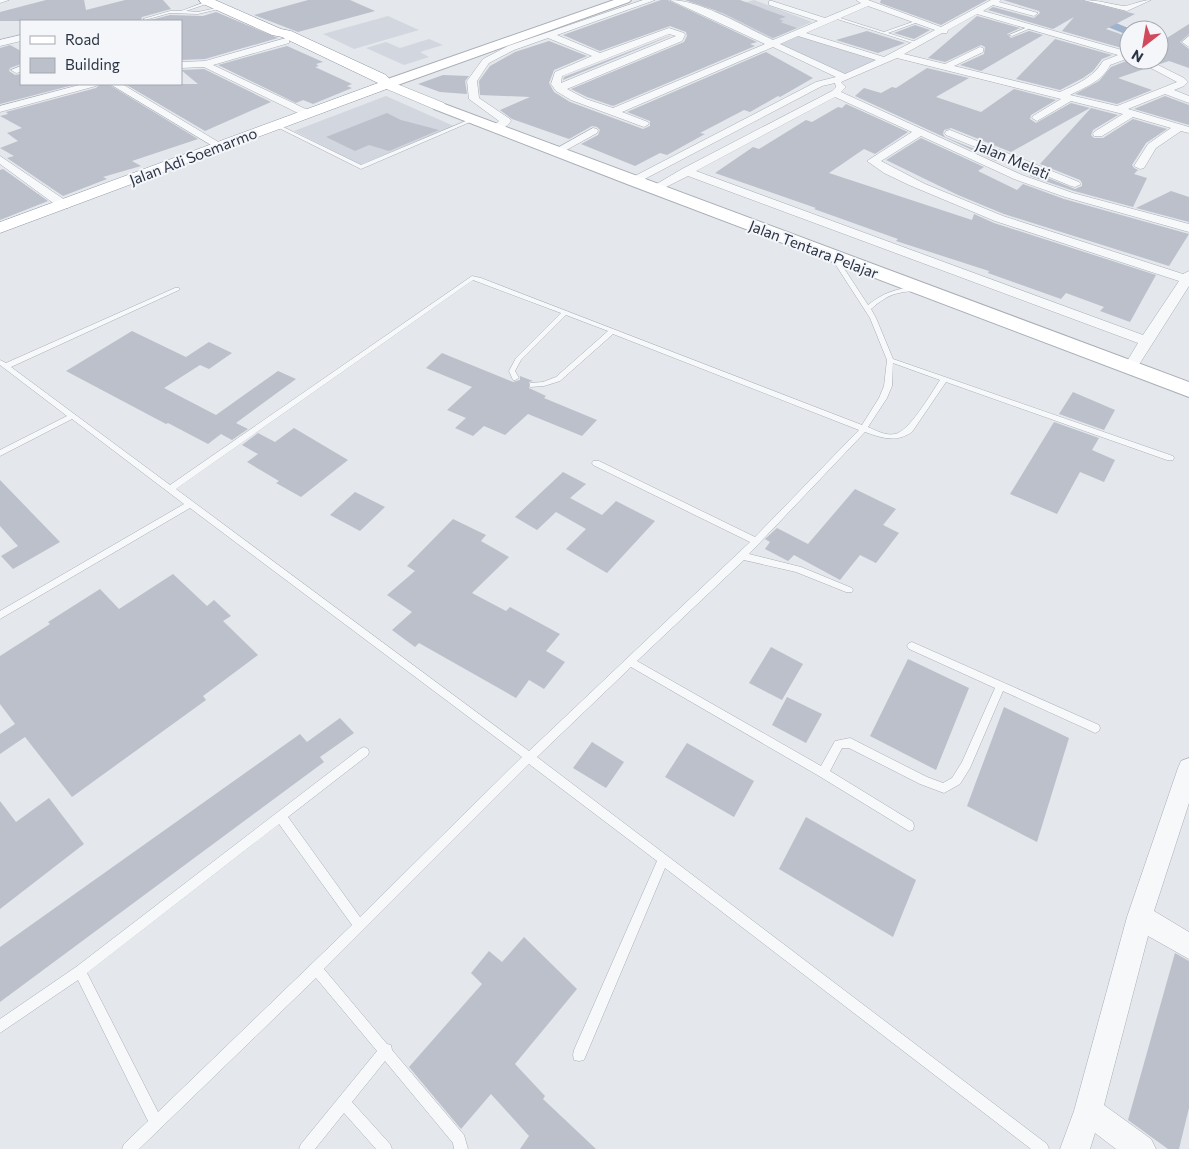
<svg xmlns="http://www.w3.org/2000/svg" width="1189" height="1149" viewBox="0 0 1189 1149" font-family="Commissioner,sans-serif">
<style>
.built{fill:#d2d6de}
.lines{fill:none;stroke-linecap:round;stroke-linejoin:round}
.canal{fill:#9fb4cc;fill-rule:evenodd}
.building{fill:#bbc0ca}
.lane-casing{stroke:#a9aeb7;stroke-width:1}
.street-casing{stroke:#a9aeb7;stroke-width:1}
.secondary-casing{stroke:#a9aeb7;stroke-width:2}
.primary-casing{stroke:#a3abb8;stroke-width:1}
.highway-casing{stroke:#8b94a3;stroke-width:1}
.lane{fill:#f7f8fa;fill-rule:evenodd}
.street{fill:#f7f8fa;fill-rule:evenodd}
.secondary{fill:#fff;fill-rule:evenodd}
.primary{fill:#fff;fill-rule:evenodd}
.highway{fill:#fff;fill-rule:evenodd}
.labels{text-anchor:middle;dominant-baseline:central;stroke-width:4;stroke-linejoin:round;paint-order:stroke}
.far-street-label{font-size:15px;fill:#2b3445;stroke:#f4f6f9}
</style>
<rect width="100%" height="100%" fill="#e4e7ec"/>
<g class="built">
<polygon points="754,0 812,22 772,39 712,12"/>
<polygon points="388,16 419,30 354,49 323,34"/>
<polygon points="798,34 881,60 846,77 776,44"/>
<polygon points="429,39 443,45 420,52 429,57 404,65 366,48 386,42 400,48"/>
<polygon points="386,96 456,127 363,166 294,131"/>
</g>
<g class="lines">
<polygon class="canal" points="1049,0 1061,0 1133,30 1129,30 1129,35 1125,34 1059,7"/>
</g>
<g class="building">
<polygon points="46,0 84,0 86,10 125,0 163,0 171,9 142,17 141,20 143,21 0,21 0,12"/>
<polygon points="308,0 350,0 375,11 298,32 254,15"/>
<polygon points="661,0 668,0 757,42 750,44 755,46 613,106 587,97 571,89 684,42 687,36 686,32 670,26 600,51 563,35"/>
<polygon points="685,0 740,0 786,17 779,19 784,21 780,22 797,28 773,38 723,13"/>
<polygon points="881,0 987,0 941,25 880,3"/>
<polygon points="1003,0 1081,0 1135,14 1106,29 1129,37 1129,50 1062,31 1074,17 1053,29 988,10 993,7 1034,18 1040,13 1039,11"/>
<polygon points="216,12 278,38 205,59 181,60 181,21 147,21 170,15 203,16"/>
<polygon points="977,16 1020,28 1007,34 1011,38 1029,31 1043,35 981,71 960,65 984,54 985,47 981,45 945,62 928,58"/>
<polygon points="1189,24 1189,34 1180,42 1189,49 1189,68 1169,61 1160,64 1152,60 1159,60 1159,43"/>
<polygon points="915,25 930,30 914,39 894,33"/>
<polygon points="867,31 905,43 878,53 836,40"/>
<polygon points="669,36 670,36 563,80 564,77"/>
<polygon points="1055,39 1112,55 1102,59 1093,71 1083,78 1060,90 1016,79"/>
<polygon points="549,41 587,56 554,70 549,83 554,92 570,102 643,129 650,126 650,121 627,112 766,52 813,78 780,97 778,96 750,112 744,110 700,133 705,134 667,155 660,153 635,166 581,144 598,135 600,130 597,127 592,126 569,139 512,119 500,110 530,97 480,95 479,81 490,66 515,52"/>
<polygon points="10,45 21,51 21,64 10,68 9,71 15,75 21,74 21,84 77,84 0,104 0,48"/>
<polygon points="287,46 323,62 316,64 319,66 315,67 352,84 347,86 352,88 313,104 303,100 296,103 218,65"/>
<polygon points="1129,60 1134,60 1147,68 1118,78 1152,90 1117,104 1075,94 1099,81 1111,67"/>
<polygon points="927,68 969,78 936,97 981,112 1014,89 1056,100 1031,115 1030,119 1036,123 1071,103 1090,108 1011,152 951,128 944,130 943,134 945,137 999,159 996,161 855,96 864,88 881,93 892,87 896,88"/>
<polygon points="204,69 271,102 205,131 125,84 198,84 181,70"/>
<polygon points="443,75 469,76 465,81 467,94 440,92 418,84"/>
<polygon points="100,84 108,84 198,139 132,161 141,166 103,177 107,179 63,196 7,158 14,156 0,148 18,141 7,133 22,128 0,116 8,114 6,112 96,88"/>
<polygon points="1165,96 1189,105 1189,125 1134,109"/>
<polygon points="846,104 908,132 875,154 864,149 829,173 972,220 974,214 994,223 1156,275 1130,322 1100,311 1104,307 1066,293 1061,299 988,273 989,271 896,241 898,239 814,209 816,208 715,173 753,147 759,149 806,120 812,122 838,107 842,108"/>
<polygon points="1091,108 1118,115 1093,130 1091,135 1094,138 1103,138 1133,119 1167,129 1146,143 1132,165 1134,168 1138,170 1134,174 1147,178 1133,207 1074,191 1030,176 1033,172 1075,189 1082,186 1082,183 1080,180 1040,164"/>
<polygon points="387,113 401,120 439,130 389,151 369,145 355,151 326,137"/>
<polygon points="921,138 984,167 978,171 1017,190 1023,184 1064,199 1189,234 1169,266 1004,214 958,195 886,160"/>
<polygon points="3,169 48,201 0,220 0,170"/>
<polygon points="1171,191 1189,197 1189,222 1136,208"/>
<polygon points="132,331 188,358 186,357 209,342 232,353 209,369 200,365 164,388 216,415 278,371 296,379 236,423 248,429 232,440 221,434 208,444 168,423 166,424 66,371"/>
<polygon points="442,353 513,382 520,380 520,376 533,381 529,382 529,388 546,396 544,398 597,420 582,436 528,414 505,435 484,426 473,436 455,428 466,418 447,410 472,387 426,368"/>
<polygon points="1073,392 1115,410 1104,430 1059,414"/>
<polygon points="1054,422 1099,438 1092,450 1115,460 1104,482 1080,472 1057,514 1010,494"/>
<polygon points="294,428 348,460 301,497 276,483 279,481 247,462 258,454 242,445 258,433 275,442"/>
<polygon points="563,472 586,484 570,498 602,515 616,501 655,521 607,573 566,549 586,529 556,512 537,530 515,517"/>
<polygon points="0,480 60,542 13,569 1,556 18,546 0,526"/>
<polygon points="855,489 896,509 883,525 899,533 876,563 860,555 840,580 794,555 788,561 765,549 770,542 765,539 777,528 808,544"/>
<polygon points="355,492 385,507 360,531 330,515"/>
<polygon points="453,519 486,535 481,541 509,557 472,593 506,611 510,607 560,634 546,651 565,662 544,689 529,680 516,698 419,643 415,647 392,630 412,612 387,595 415,571 407,566"/>
<polygon points="173,574 207,606 214,600 231,616 223,621 258,655 203,696 206,700 72,797 25,737 0,754 0,734 15,724 0,704 0,656 50,624 48,622 100,589 119,609"/>
<polygon points="771,647 803,664 782,700 749,683"/>
<polygon points="908,659 969,688 936,770 870,736"/>
<polygon points="787,697 822,714 806,743 772,725"/>
<polygon points="1004,707 1069,738 1037,842 967,806"/>
<polygon points="340,718 354,733 320,757 324,762 0,1002 0,947 300,734 307,742"/>
<polygon points="592,742 624,762 606,788 573,768"/>
<polygon points="687,743 754,781 734,817 665,777"/>
<polygon points="49,798 84,844 0,909 0,801 16,822"/>
<polygon points="806,817 916,880 893,937 779,869"/>
<polygon points="524,937 577,989 515,1064 545,1096 543,1099 596,1149 520,1149 529,1136 491,1094 461,1129 409,1067 482,984 471,973 489,951 502,962"/>
<polygon points="1175,953 1189,961 1189,1108 1179,1149 1168,1149 1128,1120"/>
</g>
<g class="lines">
<g class="lane-casing">
<g id="lane">
<polygon points="208,1 209,3 186,11 198,12 221,7 223,8 198,14 170,13 145,20 143,19 170,11 181,11"/>
<polygon points="834,16 884,32 918,20 918,22 888,33 919,43 916,44 834,18"/>
<polygon points="1028,27 1031,28 1012,36 1009,35"/>
<polygon points="473,118 477,119 361,169 273,125 277,124 361,165"/>
<path d="M833 254 836 256 868 305C883 293 897 288 916 287L919 289C913 292 906 291 899 293 888 295 879 302 871 309L876 318 893 359 1173 456 1174 458 1173 460H1167L946 382 912 432C896 443 882 438 865 432L749 554 801 567 852 588 853 590 852 592H846L796 572 744 560 637 661 821 766 835 741 850 738 854 740 927 777 943 783 952 778 962 762 995 688 909 649 907 646 909 643 912 642 1099 725 1100 728 1099 731 1095 733 1091 731 1003 691 970 768 960 784 944 793 920 784 849 748H842L830 771 913 822 914 826 913 830 909 831 819 776 631 667 537 757 1047 1144 1049 1149H1031L665 868 584 1060 579 1061 574 1060 573 1055 574 1050 657 861 529 764 324 969 387 1044 391 1045 392 1050 464 1135 468 1149H454L453 1143 385 1061 352 1102 390 1144 392 1149H376L344 1113 315 1149H299L301 1144 377 1051 316 978 139 1149H122L124 1144 148 1121 78 980 0 1033V1019L76 967 360 749 364 747 368 749 369 752 368 755 288 817 360 917 522 757 190 508 0 619V611L184 504 72 419 0 456V450L67 416 0 365V360L6 363 175 288H179V290L11 367 170 485 472 276 481 278 862 425 879 398 884 386 887 360 870 318 830 256ZM473 280 561 313 516 358 509 371 513 380H515L519 378 515 371 521 360 566 315 608 331 556 377 543 382 530 383V387L544 386 560 381 613 334 859 430 755 537 599 461H593L592 463 593 465 750 542 529 751 176 489ZM893 363 940 380C932 392 909 432 895 434 886 436 877 431 868 427L887 398 892 386ZM279 824 352 925 158 1112 87 973Z"/>
</g>
</g>
<g class="street-casing">
<g id="street">
<polygon points="0,0 9,0 0,3"/>
<path d="M643 0H655L557 35 600 53 669 28 684 33 685 35 682 41 567 89 586 99 613 108 765 44 670 0C702 0 744 27 773 40L818 21 769 5V1H772L825 18 861 3 856 0H868L941 27 991 0H1001L999 2 1038 13 1034 16 993 5 983 11 1129 52V58L1110 65C1103 81 1085 87 1070 95L1117 106 1177 82 1136 60H1148L1184 78 1188 82 1184 86 1174 90 1189 96V103L1165 94 1128 109 1189 127V133L1181 131 1156 148 1144 168 1140 169 1134 166 1148 144 1171 128 1133 117 1102 136H1094L1093 134 1094 132 1123 114 1071 101 1037 121 1032 118 1033 116 1061 99 897 58 841 82 846 87 841 92 1022 175 1073 193 1189 224V232L1065 197 1014 179 921 136 881 161 925 184 1003 216 1183 274 1189 271V286L1135 371H1125L1123 368 1138 343 688 176 658 191 654 192 648 189 682 169 832 91 836 87 835 83 822 86 637 183H629L627 181 629 179 816 82 836 77 773 47 622 112 648 122 649 124 644 127 571 100 556 91 551 84 555 72 592 56 548 38 514 50 489 63 477 81 479 98 510 119 511 121C507 127 499 132 492 130L491 128 499 121 469 99 467 81 483 59 508 46ZM868 6 935 30 884 57 806 33ZM977 14 1118 55 1103 61C1093 78 1077 84 1060 92L954 66 983 52V48L980 47 945 64 904 54 942 33H947L948 30ZM669 34 676 36 561 83 562 76ZM798 36 876 60 845 74 780 44ZM835 97 912 132 867 161 884 173 909 185 995 221 1179 281 1143 335 696 171Z"/>
<path d="M1083 0C1097 0 1110 4 1124 6 1130 6 1141 0 1151 0L1127 11Z"/>
<polygon points="21,35 21,41 0,46 0,40"/>
<polygon points="1189,36 1189,47 1182,42"/>
<polygon points="286,38 289,39 289,43 213,65 310,111 310,115 302,115 204,67 181,68 181,62 205,61"/>
<polygon points="21,66 21,72 16,73 11,70"/>
<polygon points="83,84 98,84 96,86 0,112 0,106"/>
<polygon points="110,84 122,84 225,146 224,148 216,148"/>
<polygon points="593,128 597,129 598,131 597,133 561,153 553,153 552,151"/>
<polygon points="950,130 1079,182 1081,184 1075,187 1071,186 946,135 945,133 946,131"/>
<polygon points="0,156 68,202 70,205 68,208 60,208 0,164"/>
<polygon points="1189,758 1189,803 1154,911 1189,932 1189,959 1148,936 1104,1105 1151,1139 1156,1149 1116,1149 1095,1133 1090,1149 1060,1149 1074,1111 1127,917 1178,768 1181,761"/>
</g>
</g>
<g class="secondary-casing">
<g id="secondary">
<polygon points="614,0 631,0 629,2 392,87 382,87 380,84 382,81"/>
<polygon points="439,102 1189,382 1189,397 627,184 434,109 432,106 434,103"/>
</g>
</g>
<g class="primary-casing">
<polygon id="primary" points="387,80 444,103 446,106 444,109 434,109 382,87 380,84 382,81"/>
</g>
<g class="highway-casing">
<polygon id="highway" points="199,0 215,0 281,29 291,31 386,75 394,84 392,87 0,233 0,222 378,83 282,37 272,35 201,3"/>
</g>
<use href="#lane" class="lane"/>
<use href="#street" class="street"/>
<use href="#secondary" class="secondary"/>
<use href="#primary" class="primary"/>
<use href="#highway" class="highway"/>
</g>
<g class="labels">
<g class="far-street-label">
<text transform="translate(193 156) rotate(-21)">Jalan Adi Soemarmo</text>
<text transform="translate(1013 159) rotate(23)">Jalan Melati</text>
<text transform="translate(814 249) rotate(21)">Jalan Tentara Pelajar</text>
</g>
</g>
<rect x="20" y="20" width="162" height="65" fill="#f4f6f9" stroke="#a4a8b1"/>
<rect x="30" y="36" width="25" height="8" fill="#ffffff" stroke="#a4a8b1"/>
<text x="65" y="45" font-size="15" fill="#2b3445">Road</text>
<rect x="30" y="58" width="25" height="15" fill="#bbc0ca" stroke="#a4a8b1"/>
<text x="65" y="70" font-size="15" fill="#2b3445">Building</text>
<g transform="translate(1144 45) rotate(211)"><circle r="24" fill="#f4f6f9" stroke="#a4a8b1"/>
<path d="M0-4L9 19L0 12L-9 19Z" fill="#d1495b"/>
<text y="-8" font-size="14" font-weight="bold" text-anchor="middle" fill="#2b3445">N</text>
</g>
</svg>
